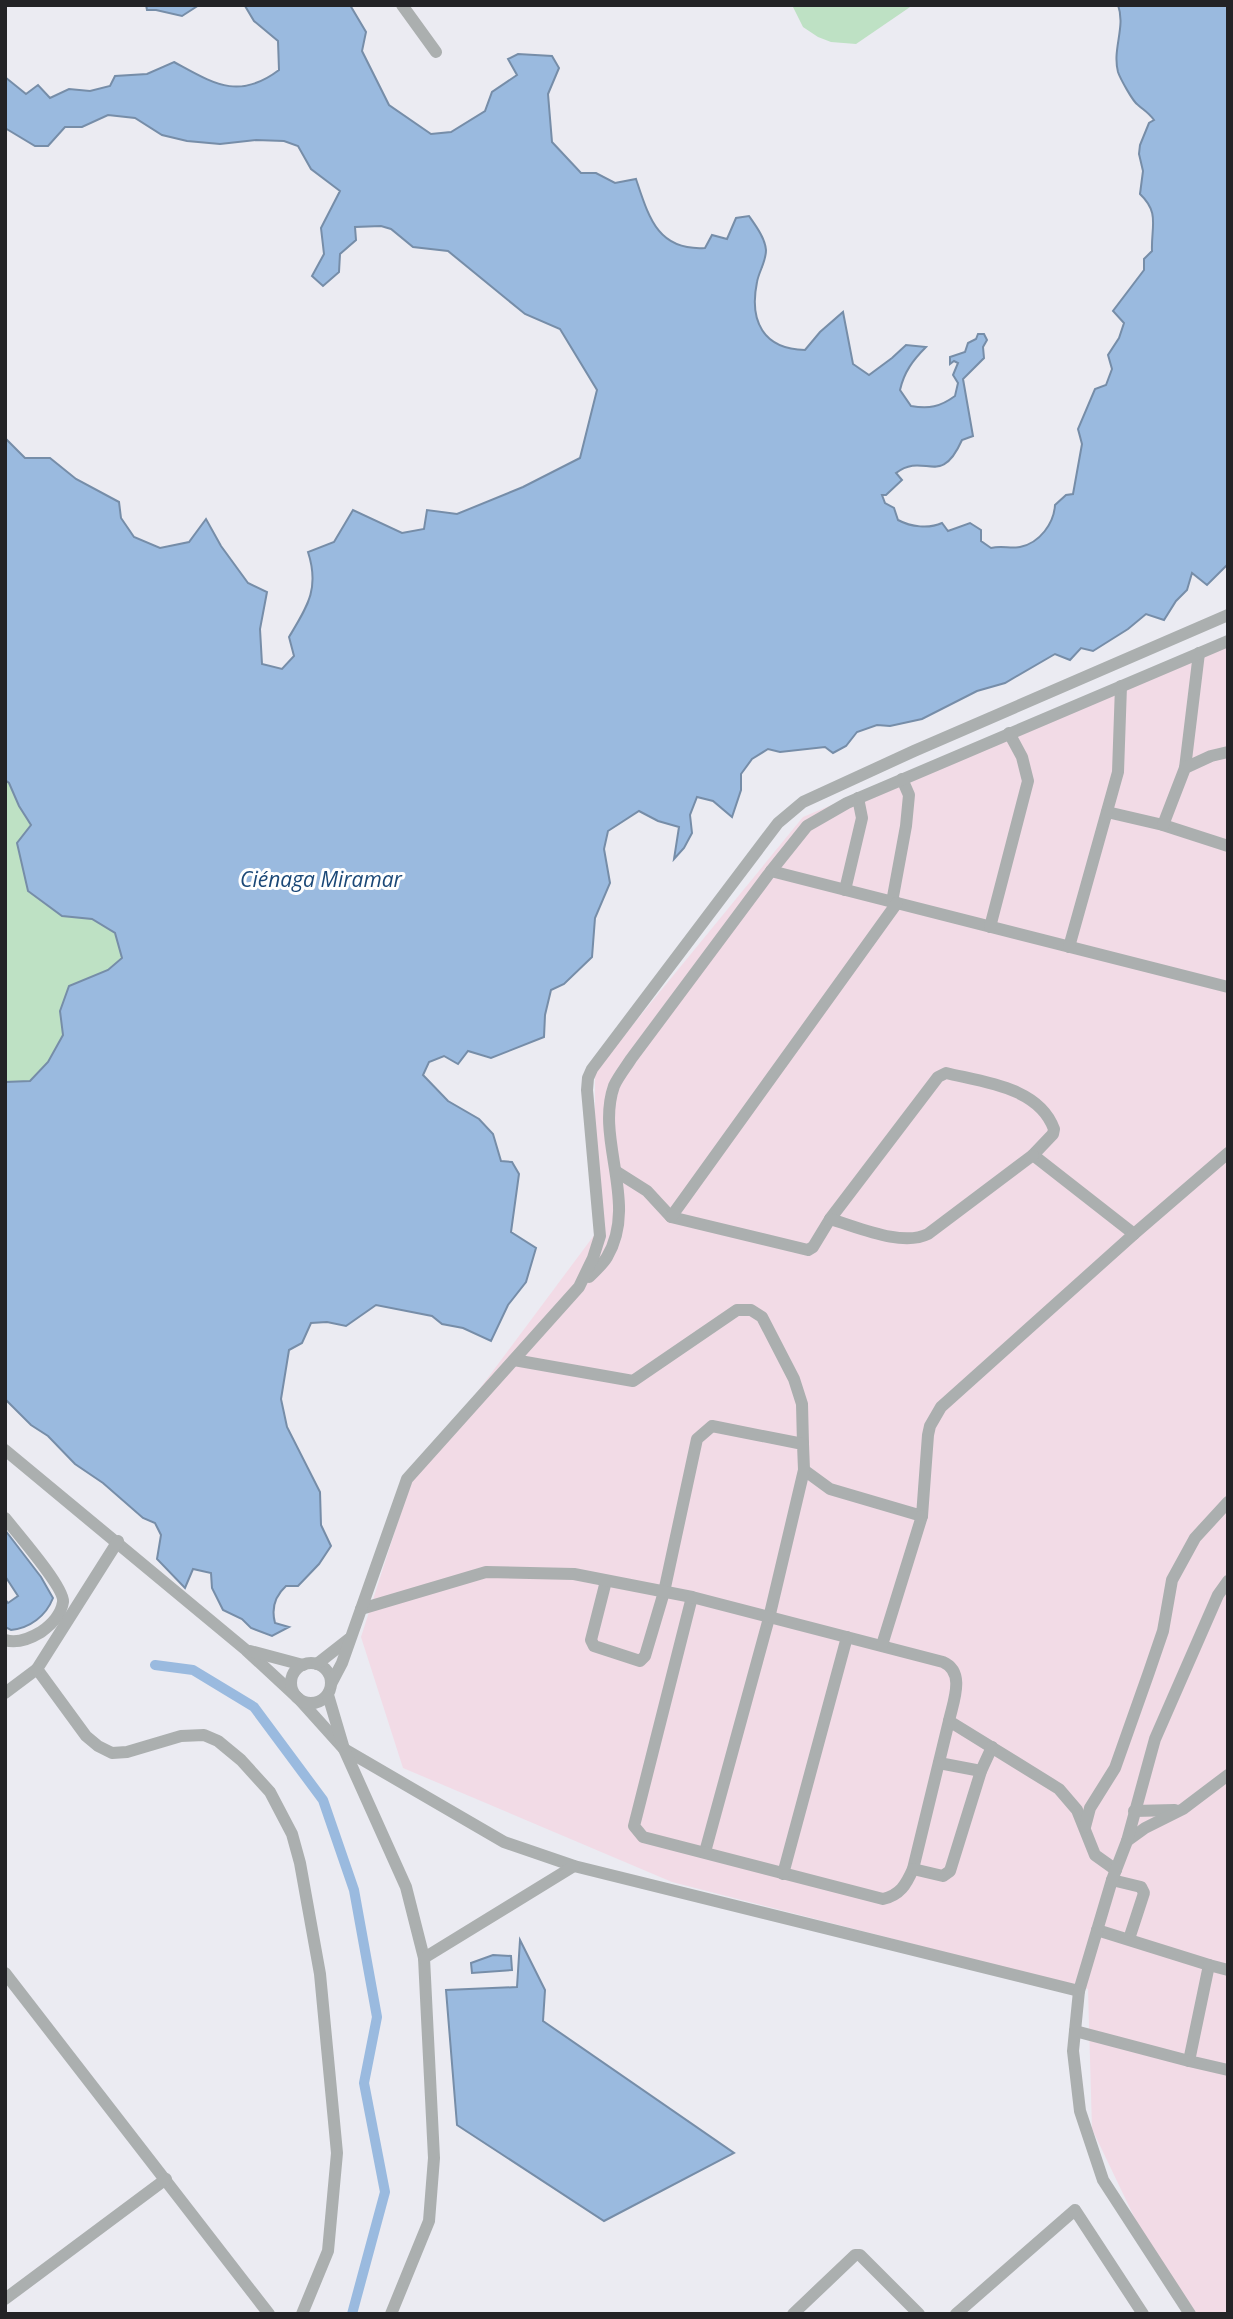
<svg xmlns="http://www.w3.org/2000/svg" width="1233" height="2319" viewBox="0 0 1233 2319" font-family="'Open Sans',sans-serif">
<style>
.industrial{fill:#f2dbe6}
.green{fill:#bee1c4}
.water{fill:#9abadf;stroke:#768da8;stroke-width:2}
.lines{fill:none;stroke-linecap:round;stroke-linejoin:round}
.canal{stroke:#9abadf;stroke-width:10}
.minor{stroke:#abafaf;stroke-width:12}
.labels{text-anchor:middle;dominant-baseline:central;stroke-width:6;stroke-linejoin:round;paint-order:stroke}
.water-label{font-size:21px;font-style:italic;fill:#1b4877;stroke:#fff}
</style>
<rect width="100%" height="100%" fill="#ebebf2"/>
<polygon class="industrial" points="1228,638 1228,2314 1197,2314 1139,2227 1092,2129 1088,1989 672,1882 403,1768 361,1637 411,1481 595,1234 595,1071 803,817"/>
<g class="green">
<polygon points="792,5 913,5 856,44 831,42 818,37 803,27"/>
<polygon points="5,780 9,783 19,806 31,825 17,843 28,891 62,916 92,919 115,933 122,958 108,970 69,986 60,1011 63,1035 48,1062 30,1081 5,1082"/>
</g>
<g class="water">
<polygon points="146,5 199,5 182,16 156,10 147,10"/>
<path d="M240 5H350L366 32 362 51 389 105 431 134 451 132 485 111 492 92 517 75 508 59 518 54 552 56 559 68 548 94 552 142 581 173H596L615 183 636 179C649 218 658 251 705 248L712 235 727 239 736 218 749 216C756 226 765 238 766 250 766 262 759 271 757 282 749 321 763 349 805 350L820 332 843 312 853 364 869 375 892 358 906 345 926 347C913 360 904 372 900 390L911 406C929 409 940 407 955 396L958 383 953 375 958 363 954 361 950 364V357L965 352 968 343 976 339 978 334H984L987 340 983 347 984 358 963 379 973 436 962 440C940 489 925 451 896 473L902 480 886 495H882L885 503 894 508 898 520C911 527 929 529 942 523L948 531 970 523 981 530V541L991 548C1002 545 1010 549 1020 547 1040 543 1054 523 1055 505L1066 495 1073 494 1082 444 1078 429 1095 389 1106 385 1112 369 1108 355 1119 338 1124 323 1113 311 1144 270V259L1152 251C1151 226 1160 213 1140 194L1143 171 1139 154 1140 145 1149 123 1154 120C1149 113 1145 111 1138 105 1133 102 1120 78 1118 72 1112 49 1126 27 1118 5H1228V564L1207 585 1192 573 1187 590 1176 601 1164 620 1146 614 1128 629 1093 651 1081 648 1070 660 1055 654 1005 683 977 691 922 719 890 726 877 725 857 732 846 746 833 753 825 747 780 752 768 749 752 759 741 774V790L732 817 713 801 697 797 690 815 692 833 684 848 674 859 679 827 658 821 639 811 608 831 604 849 610 883 595 918 592 957 564 984 551 990 545 1015 544 1037 491 1058 468 1051 458 1064 444 1056 429 1062 423 1075 448 1101 479 1119 493 1134 501 1161 512 1162 519 1174 511 1232 536 1248 526 1282 508 1305 491 1341 463 1328 442 1324 432 1316 376 1305 346 1326 327 1322 311 1323 302 1343 289 1350 281 1399 287 1427 320 1492 321 1525 331 1546 319 1564 298 1586H286C275 1596 271 1608 275 1623L289 1627 272 1636 251 1628 242 1619 223 1610 212 1588 211 1573 193 1569 185 1588 157 1559 161 1535 155 1523 143 1518 103 1483 75 1464 48 1436 31 1425 5 1399V1082L30 1081 48 1062 63 1035 60 1011 69 986 108 970 122 958 115 933 92 919 62 916 28 891 17 843 31 825 19 806 9 783 5 780V438L25 458H50L76 479 119 502 121 518 134 537 160 548 189 542 206 519 221 546 248 583 267 592 260 629 262 664 282 669 294 656 289 637C307 607 320 589 308 552L334 542 353 510 402 533 424 529 427 510 457 514 523 487 580 458 597 390 560 329 525 314 448 251 413 247 391 229 381 226 355 227 356 240 340 254 339 272 323 286 312 276 324 254 321 228 340 191 311 169 298 146 284 141 256 140 220 144 187 141 162 135 135 118 108 115 82 127H65L48 146H35L5 128V77L26 94 38 85 50 98 69 89 90 91 110 86 115 76 147 74 174 62C213 83 238 101 279 70L278 41 254 21 245 6Z"/>
<path d="M5 1530 41 1577 53 1598C46 1616 30 1628 11 1630L5 1627V1599L8 1603 18 1596 5 1576Z"/>
<polygon points="520,1940 545,1990 543,2021 734,2153 604,2221 457,2125 446,1990 517,1987"/>
<polygon points="493,1955 511,1956 512,1970 472,1973 471,1963"/>
</g>
<g class="lines">
<polyline class="canal" points="155,1665 193,1670 254,1707 323,1800 354,1890 377,2017 364,2083 385,2192 352,2314"/>
<g class="minor">
<polyline points="402,5 436,52"/>
<polyline points="1185,768 1199,653"/>
<polyline points="1107,812 1163,825 1228,846"/>
<polyline points="1163,825 1185,768 1211,756 1228,752"/>
<polyline points="771,871 1228,987"/>
<polyline points="845,890 862,818 858,798"/>
<polyline points="892,902 906,826 909,795 902,779"/>
<polyline points="990,927 1028,781 1022,757 1009,733"/>
<polyline points="1069,947 1118,772 1121,686"/>
<path d="M617 1172 647 1191 671 1217 808 1250 813 1247 830 1219 938 1077 946 1073C983 1082 1039 1087 1054 1129L1053 1134 1033 1155 1134 1234 1228 1153"/>
<polyline points="671,1217 897,903"/>
<path d="M830 1219C858 1227 902 1247 928 1234L1033 1155"/>
<path d="M589 1277C595 1271 603 1264 607 1257 639 1203 595 1140 614 1086 618 1077 626 1067 631 1059L771 871 807 826 847 803 1228 641"/>
<polyline points="514,1360 633,1381 737,1310 751,1310 762,1317 794,1379 802,1404 803,1444"/>
<polyline points="5,1450 246,1650 299,1699 344,1749 504,1842 574,1866 1079,1991"/>
<polyline points="804,1470 830,1489 922,1516 928,1435 930,1426 941,1407 1134,1234"/>
<path d="M5 1518C16 1532 65 1588 63 1602 61 1615 51 1625 41 1632 31 1638 17 1644 5 1640"/>
<polyline points="118,1541 37,1669 86,1736 98,1746 112,1753 127,1752 181,1736 204,1735 218,1741 241,1760 270,1792 292,1834 300,1863 320,1974 337,2153 328,2251 302,2314"/>
<polyline points="606,1581 591,1640 594,1646 640,1661 645,1656 664,1592 697,1439 712,1426 803,1444 804,1470 769,1618 705,1852"/>
<path d="M692 1597 634 1826 643 1837 883 1899C900 1895 906 1885 913 1869L949 1721"/>
<path d="M361 1609 486 1572 574 1574 692 1597 943 1662C966 1672 953 1702 949 1721L1059 1789 1077 1810 1095 1855 1116 1870"/>
<polyline points="882,1645 922,1516"/>
<polyline points="250,1651 303,1665"/>
<circle cx="311" cy="1683" r="20"/>
<polyline points="317,1664 349,1639"/>
<polyline points="331,1684 342,1663 407,1479 579,1287 593,1258 600,1236 587,1090 588,1078 592,1069 778,823 803,802 914,751 1228,615"/>
<polyline points="5,1693 37,1669"/>
<polyline points="328,1695 344,1749 406,1887 424,1958 434,2158 429,2221 391,2314"/>
<polyline points="939,1763 981,1771"/>
<polyline points="1134,1811 1175,1810"/>
<polyline points="1085,1827 1090,1808 1115,1768 1149,1672 1163,1631 1172,1580 1195,1538 1228,1502"/>
<polyline points="1127,1841 1145,1828 1183,1809 1228,1775"/>
<polyline points="913,1869 943,1876 950,1871 981,1771 992,1747"/>
<polyline points="783,1874 847,1637"/>
<polyline points="1112,1880 1141,1887 1144,1893 1129,1939"/>
<polyline points="1097,1930 1209,1965 1189,2061 1228,2070"/>
<polyline points="424,1958 574,1866"/>
<polyline points="1209,1965 1228,1970"/>
<polyline points="5,1973 269,2314"/>
<polyline points="1075,2031 1189,2061"/>
<polyline points="5,2299 166,2179"/>
<polyline points="793,2314 855,2255 860,2255 919,2314"/>
<polyline points="956,2314 1075,2210 1143,2314"/>
<polyline points="1190,2314 1103,2180 1080,2111 1073,2051 1079,1991 1112,1880 1127,1841 1155,1739 1218,1595 1228,1581"/>
</g>
</g>
<g class="labels">
<g class="water-label">
<text x="321" y="879">Ciénaga Miramar</text>
</g>
</g>
<rect width="1233" height="2319" fill="none" stroke="#232326" stroke-width="14"/>
</svg>
